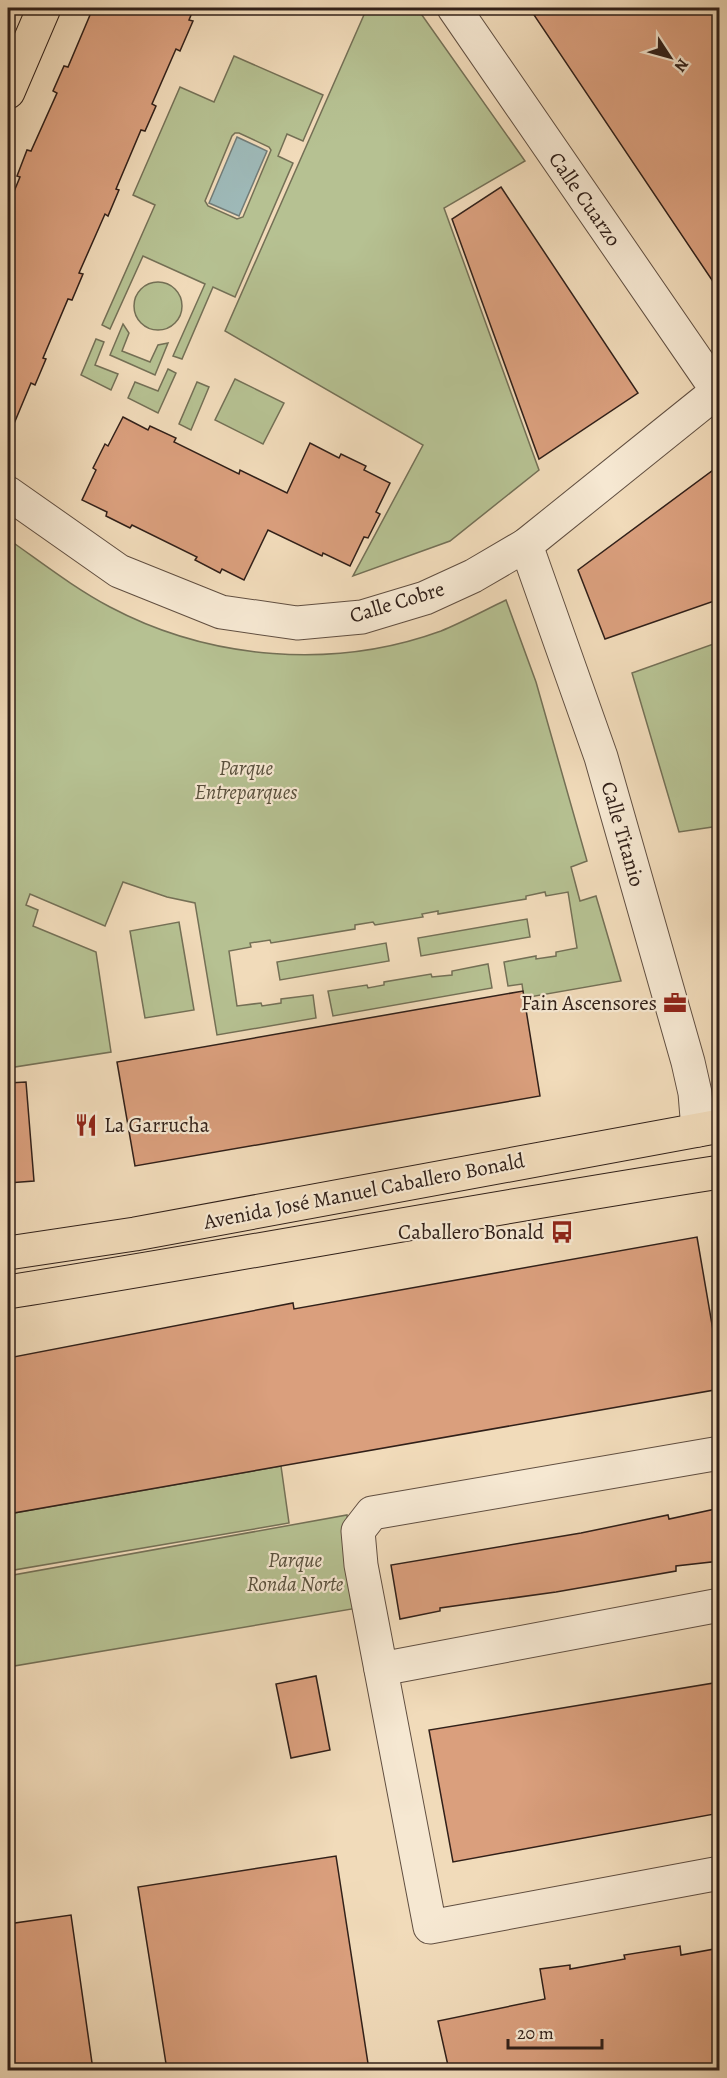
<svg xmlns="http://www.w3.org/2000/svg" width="727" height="2078" viewBox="0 0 727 2078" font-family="Alegreya,serif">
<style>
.green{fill:#b6c192;stroke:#747056;stroke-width:1.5;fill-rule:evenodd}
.water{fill:#9eb9b8;stroke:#727c78;stroke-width:1.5}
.building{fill:#da9f7d;stroke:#312019;stroke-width:1.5}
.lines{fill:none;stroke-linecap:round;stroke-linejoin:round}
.street-casing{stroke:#614f41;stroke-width:35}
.primary-casing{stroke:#312019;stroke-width:35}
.street{stroke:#f6e8d2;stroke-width:33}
.primary{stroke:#f1dbba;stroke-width:33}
.labels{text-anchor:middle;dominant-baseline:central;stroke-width:4.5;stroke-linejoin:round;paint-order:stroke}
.street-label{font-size:21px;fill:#312019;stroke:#f6e8d2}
.park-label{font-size:21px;font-style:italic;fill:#59503d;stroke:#f6e8d2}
.poi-label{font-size:21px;fill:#312019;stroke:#f6e8d2;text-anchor:end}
</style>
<rect width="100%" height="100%" fill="#f1dbba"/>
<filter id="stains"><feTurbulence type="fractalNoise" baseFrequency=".00333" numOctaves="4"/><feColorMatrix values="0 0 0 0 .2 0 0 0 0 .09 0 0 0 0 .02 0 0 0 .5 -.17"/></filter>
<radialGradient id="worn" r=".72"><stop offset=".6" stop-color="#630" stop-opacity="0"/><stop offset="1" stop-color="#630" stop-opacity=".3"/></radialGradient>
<g class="green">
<polygon points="367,8 417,8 525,161 444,208 539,470 450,541 353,576 423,445 225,331"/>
<path d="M234 56 323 95 303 141 287 134 278 156 293 163 235 297 213 287 182 359 173 356 205 284 143 256 110 329 102 325 155 205 133 195 180 87 214 102ZM235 133H239L269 147 271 150 243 217 237 219 208 206 205 201 232 136Z"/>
<circle cx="158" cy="306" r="24"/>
<polygon points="123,324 129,333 122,351 150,362 158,345 168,343 155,375 110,355"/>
<polygon points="96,339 104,342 95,365 118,374 111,390 81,375"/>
<polygon points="168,369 176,373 158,413 128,398 135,382 158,391"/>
<polygon points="235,379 284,403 263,444 215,420"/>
<polygon points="197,382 209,387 191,430 179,424"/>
<path d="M8 539C41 562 74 588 110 607 210 660 334 670 441 631 463 622 485 610 506 600L536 682 587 861 571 867 580 901 596 896 621 981 524 998 522 984 508 986 504 962 536 956V959L556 956V952L577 948 568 892 546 896 545 892 526 896V899L438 914V911L422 914 423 917 375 925 373 922 355 925V929L271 943 270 940 250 943 251 947 229 951 237 1006 261 1003 262 1006 281 1003V999L313 995 316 1018 217 1035 195 903 167 897 123 882 105 926 30 894 26 905 38 910 33 926 96 952 111 1052 8 1068V955L11 945 8 939Z"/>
<polygon points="719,642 719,826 679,832 632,673"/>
<polygon points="527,919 530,937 421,956 418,938"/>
<polygon points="179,922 194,1010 145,1018 130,931"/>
<polygon points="386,943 389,961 280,980 277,962"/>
<polygon points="488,964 492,988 333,1016 328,991 367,985 368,988 384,985 384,982 431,974 432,977 452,975 452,971"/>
<polygon points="281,1466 289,1523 8,1571 8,1514"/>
<polygon points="347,1515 358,1608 8,1667 8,1576"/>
</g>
<polygon class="water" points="237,137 267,151 239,216 209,203"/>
<g class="building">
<polygon points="93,8 194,8 189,20 193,21 180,51 176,49 152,104 156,106 145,131 141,130 116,189 119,190 108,216 105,214 79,273 83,274 72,300 68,299 43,358 46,359 35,385 31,383 8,438 8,206 20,177 17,176 27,150 31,151 57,93 53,91 64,66 68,67"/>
<polygon points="554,8 720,8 720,292 534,15"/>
<polygon points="501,187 638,393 539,459 452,219"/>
<polygon points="123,417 148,430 150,426 176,438 174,442 239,474 240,470 287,493 310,443 339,458 341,454 366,466 364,470 390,483 376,512 380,514 368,538 364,537 350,566 323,553 322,556 268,530 244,580 222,569 220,573 195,560 197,557 132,525 130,528 106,516 107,512 82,500 96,470 93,468 105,444 108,446"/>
<polygon points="720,465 720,599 605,639 578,570"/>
<polygon points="523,991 540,1096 135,1166 117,1062"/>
<polygon points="26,1082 34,1181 8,1183 8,1083"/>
<polygon points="697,1237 720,1371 720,1389 8,1514 8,1358 293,1303 294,1309"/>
<polygon points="720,1508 720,1561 676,1566 676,1571 556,1592 440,1608 440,1611 400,1619 391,1565 581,1533 668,1515 669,1519"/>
<polygon points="316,1676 330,1750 291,1758 276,1684"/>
<polygon points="720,1682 720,1813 453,1862 429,1730"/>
<polygon points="336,1856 369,2070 167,2070 138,1887"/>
<polygon points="71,1915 93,2070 8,2070 8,1924"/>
<polygon points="680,1946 681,1955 720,1948 720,2070 449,2070 438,2021 545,1999 540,1969 570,1965 570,1969 625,1959 624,1955"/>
</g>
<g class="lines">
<g class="street-casing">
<g id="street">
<polyline points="454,8 717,390"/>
<polyline points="8,493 119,571 221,612 297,623 362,617 425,598 473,576 526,545 720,389"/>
<polyline points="526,545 601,757 688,1062 695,1093 698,1130"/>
<polyline points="720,1453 372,1513 358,1531 361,1565 430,1927 720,1873"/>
<polyline points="381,1669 720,1605"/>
</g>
</g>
<g class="primary-casing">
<g id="primary">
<polyline points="8,92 44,8"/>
<polyline points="8,1253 135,1234 720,1126"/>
<path d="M8 1292C245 1254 482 1209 720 1172"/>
</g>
</g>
<use href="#street" class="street"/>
<use href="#primary" class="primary"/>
</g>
<defs>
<g id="office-bare" transform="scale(1.8)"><path d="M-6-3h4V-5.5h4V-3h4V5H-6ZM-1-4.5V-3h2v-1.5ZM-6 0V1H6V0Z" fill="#8f2418" stroke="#f6e8d2" stroke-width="2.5" paint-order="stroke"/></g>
<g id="restaurant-bare" transform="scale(1.8)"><path d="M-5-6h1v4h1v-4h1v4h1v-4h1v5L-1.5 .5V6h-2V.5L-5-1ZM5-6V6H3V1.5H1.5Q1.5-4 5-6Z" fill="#8f2418" stroke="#f6e8d2" stroke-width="2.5" paint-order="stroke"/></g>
<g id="bus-bare" transform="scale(1.8)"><path d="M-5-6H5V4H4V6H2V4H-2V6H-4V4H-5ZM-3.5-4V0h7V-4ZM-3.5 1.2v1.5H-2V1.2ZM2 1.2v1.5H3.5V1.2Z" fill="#8f2418" stroke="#f6e8d2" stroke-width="2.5" paint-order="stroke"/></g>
</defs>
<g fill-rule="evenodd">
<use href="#office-bare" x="675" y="1003"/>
<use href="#restaurant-bare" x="86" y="1125"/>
<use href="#bus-bare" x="562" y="1232"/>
</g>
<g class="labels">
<g class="street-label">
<text transform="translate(585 199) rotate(55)">Calle Cuarzo</text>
<text transform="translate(397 602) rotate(-17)">Calle Cobre</text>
<text transform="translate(623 834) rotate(74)">Calle Titanio</text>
<text transform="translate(364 1191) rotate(-11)">Avenida José Manuel Caballero Bonald</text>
</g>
<g class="park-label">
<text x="246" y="768">Parque<tspan x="246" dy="24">Entreparques</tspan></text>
<text x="295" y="1560">Parque<tspan x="295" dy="24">Ronda Norte</tspan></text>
</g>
<g class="poi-label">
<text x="657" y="1003">Fain Ascensores</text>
<text x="104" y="1125" text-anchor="start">La Garrucha</text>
<text x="544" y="1232">Caballero Bonald</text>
</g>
</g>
<rect width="727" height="2078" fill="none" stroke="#f1dbba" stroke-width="30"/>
<rect x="9" y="9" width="709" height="2060" fill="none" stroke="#312019" stroke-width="3"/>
<rect x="15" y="15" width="697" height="2048" fill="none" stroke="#312019" stroke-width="1.5"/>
<g transform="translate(670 57) rotate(126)" stroke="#f6e8d2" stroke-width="4.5" paint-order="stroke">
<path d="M0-4.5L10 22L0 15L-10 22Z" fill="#312019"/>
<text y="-9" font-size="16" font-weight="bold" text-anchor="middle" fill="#312019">N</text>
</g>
<path d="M508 2039v9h94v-9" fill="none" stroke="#312019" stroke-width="3"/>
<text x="517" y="2039" font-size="18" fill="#312019" stroke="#f6e8d2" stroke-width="4.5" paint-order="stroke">20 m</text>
<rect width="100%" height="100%" filter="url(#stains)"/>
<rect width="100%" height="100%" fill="url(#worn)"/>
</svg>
